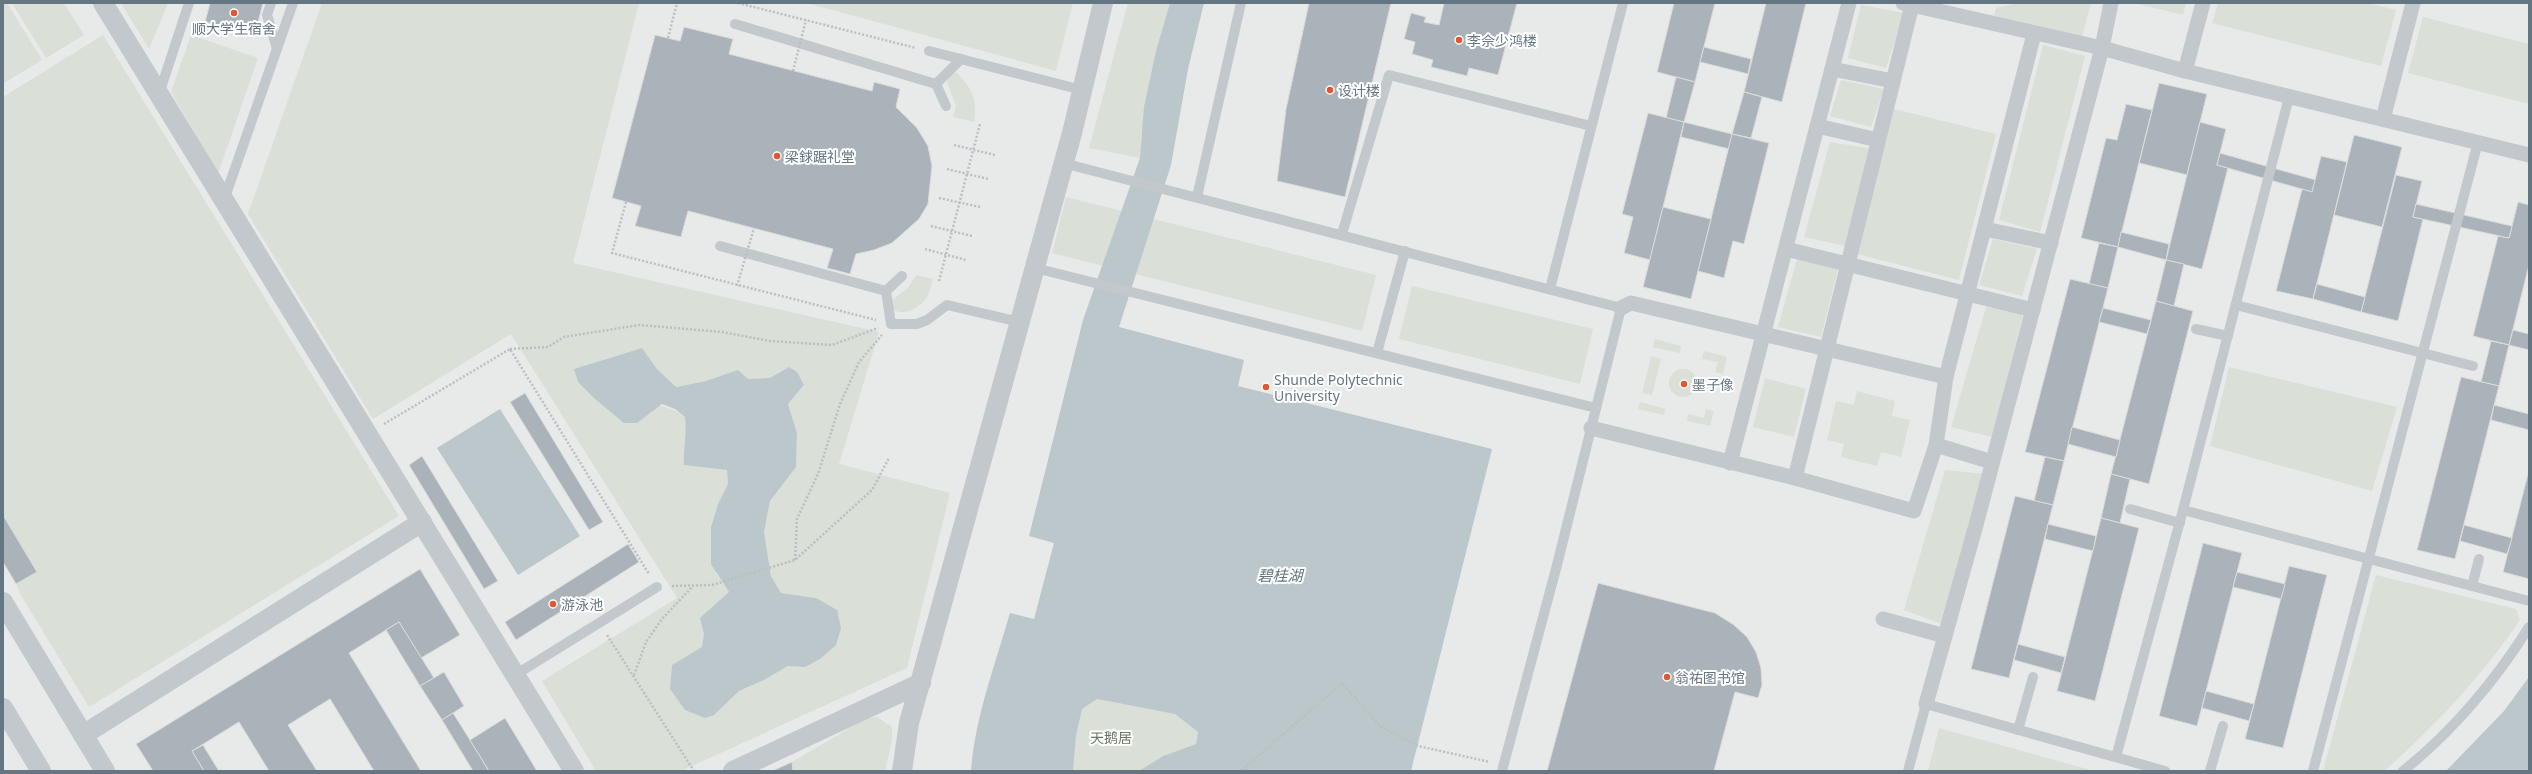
<svg xmlns="http://www.w3.org/2000/svg" width="2532" height="774" viewBox="0 0 2532 774" font-family="'Noto Sans','Noto Sans SC',sans-serif">
<style>
.built{fill:#e8e9e9}
.green{fill:#dadfd7;fill-rule:evenodd}
.water{fill:#bbc7cb}
.building{fill:#aab3b9;stroke:#dcdcda}
.lines{fill:none;stroke-linecap:round;stroke-linejoin:round}
.path{stroke:#bbbfc2;stroke-width:2.5;stroke-dasharray:2 2;stroke-linecap:butt}
.service{stroke:#c3c8cc;stroke-width:10}
.pedestrian{stroke:#c3c8cc;stroke-width:15}
.minor{stroke:#c3c8cc;stroke-width:20}
.path-bridge{stroke:#bbbfc2;stroke-width:2.5;stroke-dasharray:2 2;stroke-linecap:butt}
.poi-dot{fill:#e4572e;stroke:#fff;stroke-width:1.5}
.labels{text-anchor:middle;dominant-baseline:central;stroke-width:4;stroke-linejoin:round;paint-order:stroke}
.poi-label{font-size:14px;fill:#657683;stroke:#fff;text-anchor:start}
.park-label{font-size:14px;fill:#687a64;stroke:#fff}
.water-label{font-size:15px;font-style:italic;fill:#60757c;stroke:#fff}
</style>
<rect width="100%" height="100%" fill="#fafaf8"/>
<rect class="built" x="3" y="3" width="2526" height="768"/>
<g class="green">
<polygon points="3,3 7,3 42,60 4,83"/>
<polygon points="12,3 64,3 84,35 46,58"/>
<polygon points="121,3 168,3 149,49"/>
<path d="M322 3H639L573 263 879 332 839 464 950 493 907 668 681 771H596L542 681 677 598 511 334 373 419 248 214ZM642 348 657 369 676 387 706 381 770 378 789 367 804 385 788 404 797 433 796 467 770 501 764 532 771 576 781 593 816 598 805 667 788 666 764 680 739 691 714 715 685 710 670 689 672 665 702 648C705 627 714 607 729 592L716 573 711 527 718 504 728 484 727 470 684 465C683 448 687 434 685 417 660 398 639 407 610 410L595 399 574 369Z"/>
<polygon points="807,3 1073,3 1056,71"/>
<path d="M1128 3H1170C1155 55 1144 103 1140 158L1089 148Z"/>
<polygon points="2019,3 2091,3 2081,40 1993,19 1996,8"/>
<polygon points="2134,3 2186,3 2183,15"/>
<polygon points="2218,3 2367,3 2396,10 2381,66 2212,23"/>
<polygon points="1861,5 1904,13 1886,68 1848,58"/>
<polygon points="2423,17 2529,44 2529,104 2408,73"/>
<polygon points="103,35 399,516 89,707 22,597 16,584 36,572 3,515 3,97"/>
<polygon points="191,35 258,58 218,174 171,92"/>
<polygon points="2043,45 2085,56 2040,232 1999,220"/>
<path d="M951 72 957 73C972 88 978 101 974 122L953 117 956 106 947 82Z"/>
<polygon points="1841,80 1884,89 1871,127 1830,116"/>
<polygon points="1894,109 1996,134 1959,280 1857,254"/>
<polygon points="1830,142 1872,149 1845,246 1804,237"/>
<polygon points="1066,197 1376,275 1362,331 1052,253"/>
<polygon points="1993,239 2037,249 2022,296 1979,285"/>
<polygon points="1797,259 1838,269 1821,337 1778,327"/>
<path d="M916 275 933 279C931 284 931 290 928 295 921 309 897 321 888 303L908 288Z"/>
<polygon points="1412,286 1593,329 1580,384 1399,339"/>
<polygon points="1987,304 2023,315 1992,437 1951,427"/>
<polygon points="1655,339 1681,346 1680,353 1653,347"/>
<polygon points="1704,351 1727,357 1723,374 1715,372 1718,362 1702,359"/>
<polygon points="1651,356 1661,359 1652,395 1642,393"/>
<polygon points="2229,367 2397,407 2372,491 2210,446"/>
<circle cx="1683" cy="383" r="14"/>
<polygon points="1765,378 1806,389 1794,437 1753,427"/>
<polygon points="1857,391 1895,401 1892,416 1910,420 1901,457 1881,452 1877,466 1841,457 1844,444 1827,440 1836,401 1854,405"/>
<polygon points="1640,402 1666,409 1664,415 1638,409"/>
<polygon points="1706,409 1714,411 1710,426 1687,421 1688,414 1704,418"/>
<polygon points="1945,470 1985,474 1942,624 1904,610"/>
<path d="M2376 575 2516 609 2520 620C2481 677 2436 725 2384 771H2323Z"/>
<polygon points="1097,699 1176,714 1198,732 1196,744 1163,756 1139,771 1073,771 1076,736 1082,709"/>
<polygon points="877,717 892,727 892,740 885,771 793,771 792,762 867,718"/>
<polygon points="1939,728 2094,771 1928,771"/>
</g>
<g class="water">
<path d="M1170 3H1204L1188 69 1171 165 1119 327 1244 360 1238 386 1492 449 1411 771H1139L1163 756 1196 744 1198 732 1175 714 1097 699 1082 709 1076 736 1073 771H971C975 718 995 665 1010 613L1034 619 1054 543 1029 536 1083 320 1140 158 1144 107 1156 51Z"/>
<path d="M642 348 657 369 676 387 706 381 738 370 748 379 770 378 789 367 797 372 804 385 788 404 797 433 796 467 770 501 764 532 771 576 781 593 816 598 837 610 841 628 836 645 820 659 805 667 788 666 764 680 739 691 714 715 705 718 685 710 670 689 672 665 702 647 704 634 700 618 729 592 711 564V527L718 504 728 484 727 470 684 465C683 449 687 434 685 417L675 409 662 404 637 423H624L595 399 578 382 574 369Z"/>
<polygon points="500,409 580,536 518,575 437,448"/>
<polygon points="2529,677 2529,771 2446,771 2504,711"/>
</g>
<g class="building">
<polygon points="210,3 263,3 255,34 205,22"/>
<polygon points="1309,3 1391,3 1345,197 1277,181 1286,109"/>
<polygon points="1444,3 1517,3 1498,75 1469,68 1467,76 1431,67 1433,60 1412,54 1415,42 1404,39 1411,13 1426,17 1424,22 1439,25"/>
<polygon points="1674,3 1715,3 1695,82 1657,72"/>
<polygon points="1766,3 1806,3 1782,102 1744,92"/>
<polygon points="684,27 733,39 729,54 872,91 874,82 900,89 896,107 917,128 928,146 932,166 928,204 919,219 892,243 874,250 856,254 850,274 827,268 833,249 688,211 681,237 635,226 641,206 612,198 655,35 680,41"/>
<polygon points="1704,47 1751,59 1748,74 1700,62"/>
<polygon points="1676,77 1695,82 1684,122 1666,118"/>
<polygon points="2159,83 2207,94 2187,175 2139,163"/>
<polygon points="1744,92 1762,97 1751,138 1732,134"/>
<polygon points="2126,104 2152,110 2118,247 2081,238 2106,138 2117,140"/>
<polygon points="1648,113 1684,122 1650,260 1624,253 1633,217 1622,214"/>
<polygon points="1684,122 1732,134 1729,149 1681,137"/>
<polygon points="2200,122 2226,129 2217,165 2228,168 2202,269 2166,260"/>
<polygon points="1732,134 1769,143 1744,244 1733,241 1724,278 1698,271"/>
<polygon points="2354,135 2402,147 2382,227 2334,215"/>
<polygon points="2220,153 2316,180 2312,192 2217,165"/>
<polygon points="2321,156 2347,162 2313,299 2276,291 2302,189 2312,192"/>
<polygon points="2396,175 2422,181 2413,217 2423,219 2398,321 2361,312"/>
<polygon points="2518,202 2529,205 2529,265 2509,345 2473,336 2498,236 2509,238"/>
<polygon points="2416,204 2512,226 2509,238 2413,217"/>
<polygon points="1663,207 1711,219 1691,299 1643,287"/>
<polygon points="2121,232 2169,244 2166,260 2118,247"/>
<polygon points="2099,243 2118,247 2108,288 2089,284"/>
<polygon points="2166,260 2184,264 2174,306 2156,301"/>
<polygon points="2070,279 2108,288 2064,461 2025,452"/>
<polygon points="2317,284 2365,297 2361,312 2313,299"/>
<polygon points="2156,301 2193,311 2149,484 2111,474"/>
<polygon points="2103,308 2151,320 2147,334 2099,322"/>
<polygon points="2513,330 2529,334 2529,350 2509,345"/>
<polygon points="2491,341 2509,345 2499,386 2481,382"/>
<polygon points="2461,377 2499,386 2455,559 2417,550"/>
<polygon points="525,393 603,522 589,530 510,402"/>
<polygon points="2494,405 2529,414 2529,430 2491,420"/>
<polygon points="2072,427 2120,440 2116,457 2068,444"/>
<polygon points="422,456 498,581 484,589 409,465"/>
<polygon points="2045,457 2064,461 2053,505 2034,501"/>
<polygon points="2529,470 2529,579 2503,572"/>
<polygon points="2111,474 2130,479 2120,523 2101,518"/>
<polygon points="2015,496 2053,505 2009,678 1971,669"/>
<polygon points="3,515 37,572 16,584 3,562"/>
<polygon points="2101,518 2139,528 2095,701 2057,691"/>
<polygon points="2048,524 2096,536 2093,551 2045,539"/>
<polygon points="2464,525 2512,538 2507,554 2460,541"/>
<polygon points="2203,543 2242,553 2197,726 2159,716"/>
<polygon points="628,544 639,562 516,640 505,622"/>
<polygon points="2289,566 2327,575 2283,748 2245,739"/>
<polygon points="420,569 460,635 421,658 399,622 349,653 421,771 374,771 330,699 288,725 317,771 269,771 239,722 192,751 204,771 153,771 136,744"/>
<polygon points="2237,572 2285,584 2281,599 2233,587"/>
<polygon points="1598,583 1715,613 1734,625 1747,637 1756,652 1761,668 1762,685 1758,698 1735,692 1714,771 1547,771"/>
<polygon points="399,622 434,678 420,686 386,630"/>
<polygon points="2018,644 2065,657 2061,673 2014,660"/>
<polygon points="444,672 464,706 442,720 420,686"/>
<polygon points="2206,691 2254,704 2249,721 2202,708"/>
<polygon points="453,713 470,740 489,771 473,771 442,720"/>
<polygon points="505,718 537,771 489,771 470,740"/>
<polygon points="203,745 219,771 204,771 192,751"/>
<polygon points="792,762 793,771 772,771"/>
</g>
<g class="lines">
<g class="path">
<polyline points="738,3 916,48"/>
<polyline points="668,38 677,3"/>
<polyline points="954,145 995,155"/>
<polyline points="947,169 988,179"/>
<polyline points="939,198 980,207"/>
<polyline points="626,202 612,253 876,320"/>
<polyline points="931,226 972,236"/>
<polyline points="925,249 966,260"/>
<polyline points="939,281 980,124"/>
<polyline points="510,349 548,347 564,337 639,325 722,332 770,341 832,345 878,328"/>
<polyline points="384,424 510,349 649,574"/>
<polyline points="795,560 797,519 818,474 840,404 859,362 882,335"/>
<polyline points="672,586 712,585 795,560 872,490 889,458"/>
<polyline points="607,635 694,771"/>
<polyline points="634,675 646,642 662,619 693,586"/>
<polyline points="1241,771 1342,683 1380,726 1418,746 1490,762"/>
</g>
<g class="service">
<polyline points="271,3 267,15 277,49"/>
<polyline points="735,24 936,84"/>
<polyline points="929,51 1082,90"/>
<polyline points="159,94 189,3"/>
<polyline points="946,106 936,84 961,59"/>
<polyline points="1063,163 1621,308 1557,565 1502,771"/>
<polyline points="1197,197 1241,3"/>
<polyline points="224,200 293,3"/>
<polyline points="1342,234 1389,75 1591,126"/>
<polyline points="720,246 886,291"/>
<polyline points="1035,268 1596,408"/>
<polyline points="902,276 886,291 891,324 917,324 927,320 947,305 1020,322"/>
<polyline points="1550,289 1623,3"/>
<polyline points="2236,305 2473,366"/>
<polyline points="2196,329 2228,336"/>
<polyline points="1377,353 1405,251"/>
<polyline points="2130,509 2180,523"/>
<polyline points="2183,510 2529,601"/>
<polyline points="2472,586 2479,559"/>
<polyline points="515,675 657,587"/>
<polyline points="2018,730 2033,677"/>
<polyline points="2116,757 2183,510 2289,97"/>
<polyline points="1908,771 1926,704 2165,771"/>
<polyline points="2210,771 2223,726"/>
<polyline points="2313,771 2478,142"/>
<path d="M2403 771C2452 732 2496 680 2529 627"/>
</g>
<g class="pedestrian">
<polyline points="1903,3 2102,48 2185,71 2529,155"/>
<polyline points="1832,69 1893,81"/>
<polyline points="2185,71 2203,3"/>
<polyline points="2383,119 2413,3"/>
<polyline points="1817,126 1878,140"/>
<polyline points="1985,229 2051,243"/>
<polyline points="1786,249 2033,310"/>
<polyline points="1621,308 1631,303 1946,377"/>
<polyline points="1591,428 1795,478 1914,511 1936,445 1946,377 2034,34"/>
<polyline points="1936,445 1992,462"/>
<polyline points="1730,463 1849,3"/>
<polyline points="1795,478 1912,5"/>
<polyline points="1883,619 1945,636"/>
<polyline points="1926,704 1976,525 2102,48 2111,3"/>
</g>
<g class="minor">
<polyline points="103,3 574,771"/>
<polyline points="3,602 105,771"/>
<polyline points="3,708 41,771"/>
<polyline points="83,735 422,522"/>
<polyline points="733,771 921,683"/>
<polyline points="902,771 909,723 1072,133 1103,3"/>
</g>
<g class="path-bridge">
<polyline points="793,71 806,20"/>
<polyline points="737,286 754,228"/>
</g>
</g>
<g class="poi-dot">
<circle cx="234" cy="13" r="4"/>
<circle cx="1459" cy="40" r="4"/>
<circle cx="1330" cy="90" r="4"/>
<circle cx="777" cy="156" r="4"/>
<circle cx="1684" cy="384" r="4"/>
<circle cx="1266" cy="387" r="4"/>
<circle cx="553" cy="604" r="4"/>
<circle cx="1667" cy="677" r="4"/>
</g>
<g class="labels">
<g class="poi-label">
<text x="234" y="28" text-anchor="middle">顺大学生宿舍</text>
<text x="1467" y="40">李佘少鸿楼</text>
<text x="1338" y="90">设计楼</text>
<text x="785" y="156">梁銶踞礼堂</text>
<text x="1274" y="379">Shunde Polytechnic<tspan x="1274" dy="16">University</tspan></text>
<text x="1692" y="384">墨子像</text>
<text x="561" y="604">游泳池</text>
<text x="1675" y="677">翁祐图书馆</text>
</g>
<g class="park-label">
<text x="1111" y="737">天鹅居</text>
</g>
<g class="water-label">
<text x="1280" y="575">碧桂湖</text>
</g>
</g>
<rect width="2532" height="774" fill="none" stroke="#657683" stroke-width="8"/>
</svg>
